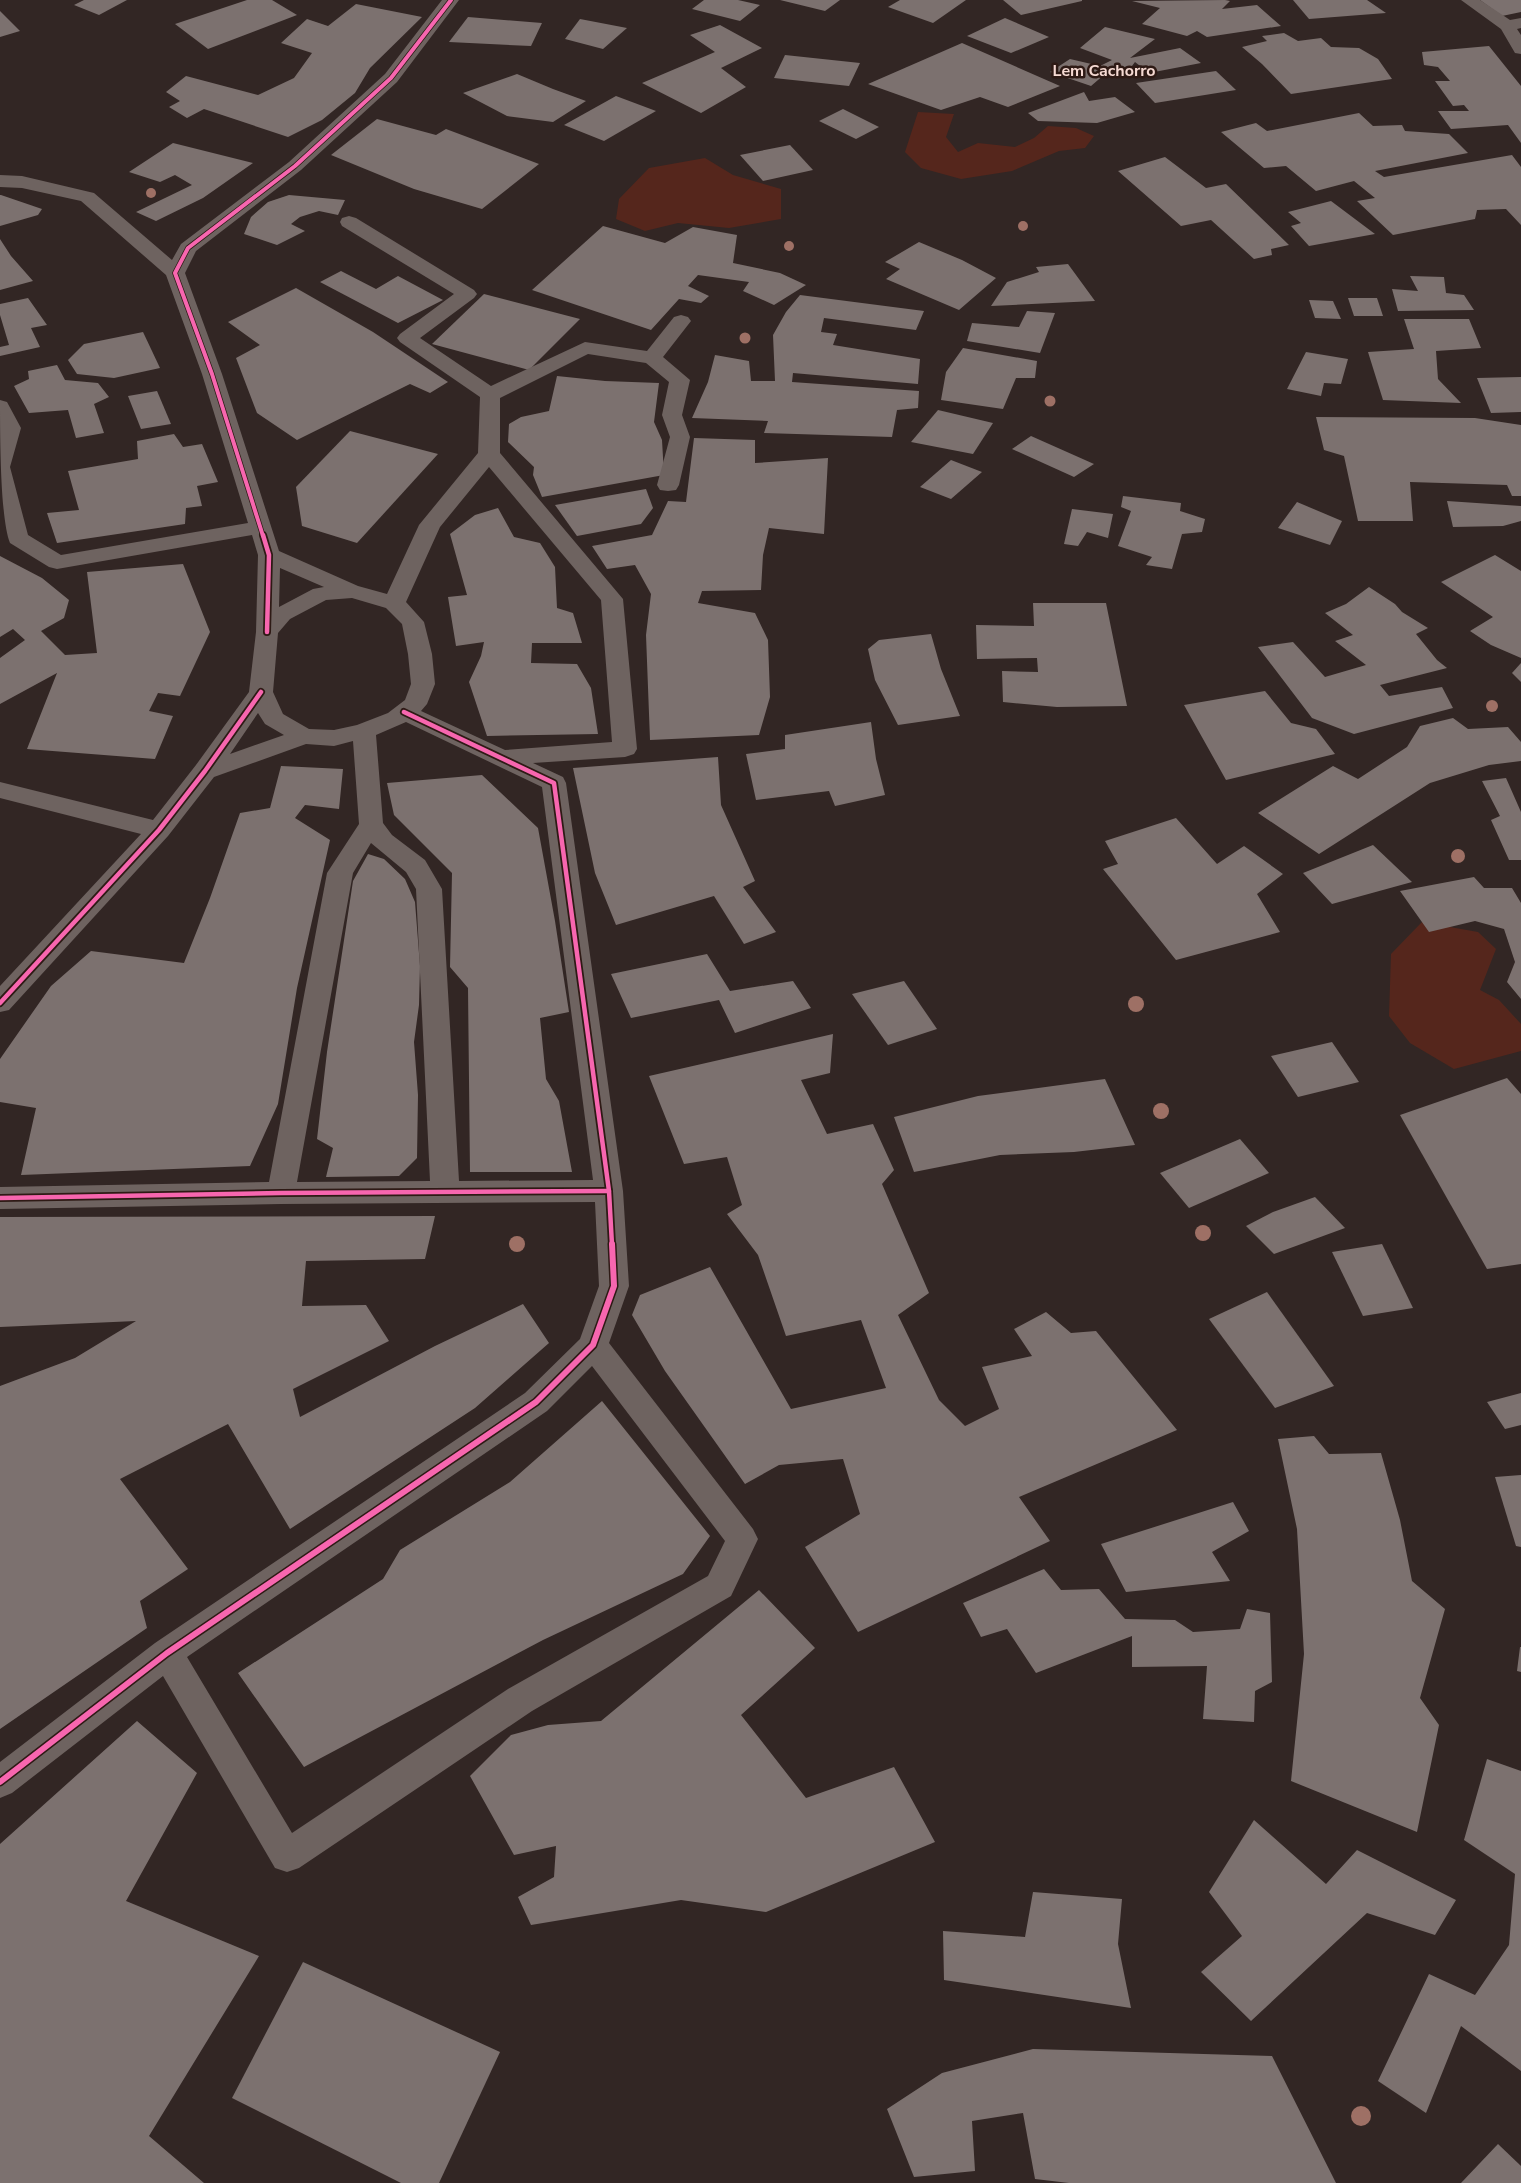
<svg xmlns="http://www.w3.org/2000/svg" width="1521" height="2183" viewBox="0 0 1521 2183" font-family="'Nunito Sans',sans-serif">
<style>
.green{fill:#55261c}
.building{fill:#7c716f}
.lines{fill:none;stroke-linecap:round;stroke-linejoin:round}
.minor{fill:#6e6360;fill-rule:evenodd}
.cycleway-far2-casing{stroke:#2e1a15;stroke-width:5.5}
.cycleway-far1-casing{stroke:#2e1a15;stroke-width:8}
.cycleway-casing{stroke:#2e1a15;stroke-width:9}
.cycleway-far2{stroke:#f766af;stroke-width:4}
.cycleway-far1{stroke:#f766af;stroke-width:4.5}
.cycleway{stroke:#f766af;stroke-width:6}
.tree{fill:#9e7065}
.labels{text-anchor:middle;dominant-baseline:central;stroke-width:5;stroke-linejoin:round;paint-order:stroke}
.far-district-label{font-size:16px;font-weight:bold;fill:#f6dad3;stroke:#2e1a15}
</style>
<rect width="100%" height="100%" fill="#322624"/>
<g class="green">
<polygon points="918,112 954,114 946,137 958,152 978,143 1015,147 1034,138 1048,126 1076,128 1094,136 1085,148 1059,151 1012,171 961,179 921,168 905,152"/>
<polygon points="705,158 733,175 781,189 781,219 729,228 678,223 645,231 616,219 619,199 649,168"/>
<polygon points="1422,922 1478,932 1496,949 1480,990 1499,1000 1521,1024 1521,1051 1454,1069 1410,1043 1389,1016 1391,954"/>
</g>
<g class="building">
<polygon points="84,0 127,0 99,15 74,5"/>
<polygon points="247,0 272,0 297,15 208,49 175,24"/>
<polygon points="704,0 738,0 760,5 740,21 692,9"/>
<polygon points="780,0 840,0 825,11"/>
<polygon points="900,0 966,0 933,23 888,7"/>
<polygon points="1003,0 1082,0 1082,1 1021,15"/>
<polygon points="1225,0 1230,1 1222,9 1257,5 1281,26 1207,37 1197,31 1187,36 1142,24 1160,8 1132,1"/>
<polygon points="1293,0 1367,0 1386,13 1309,19"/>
<polygon points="1480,0 1521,0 1521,12 1502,16"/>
<polygon points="356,4 422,17 370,68 355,93 322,120 288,137 204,109 187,118 169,107 180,101 166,92 186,76 258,95 294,78 312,53 281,43 307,19 328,26"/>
<polygon points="0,11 20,31 0,37"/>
<polygon points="468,17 542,23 531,46 449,42"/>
<polygon points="1005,18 1049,37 1011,53 967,36"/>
<polygon points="580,19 627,28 603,49 565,39"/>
<polygon points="720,25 762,48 721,68 746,87 701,113 642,83 715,52 690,35"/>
<polygon points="1105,27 1155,39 1130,58 1180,48 1201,63 1149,73 1135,62 1125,75 1112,68 1091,86 1050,72 1070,59 1100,66 1112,60 1080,48"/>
<polygon points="1284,33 1298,41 1321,38 1331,47 1359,48 1378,59 1392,79 1291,94 1262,64 1242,47 1267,41 1262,36"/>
<polygon points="962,43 1060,86 1008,107 980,97 941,110 868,84"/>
<polygon points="1489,46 1521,86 1521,143 1508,125 1451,129 1438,111 1469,111 1464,105 1453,106 1435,81 1450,81 1438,67 1424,65 1422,52"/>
<polygon points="785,55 860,63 849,86 774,78"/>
<polygon points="1216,71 1236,90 1155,103 1136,83"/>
<polygon points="517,74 553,89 586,101 553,122 507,116 463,93"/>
<polygon points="1084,92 1089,101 1115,97 1135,112 1097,123 1038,121 1028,113"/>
<polygon points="616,96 656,111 604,141 564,125"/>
<polygon points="843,109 879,127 856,139 819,121"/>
<polygon points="1359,113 1373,126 1402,125 1405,131 1449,134 1468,153 1375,171 1384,177 1512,155 1521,167 1521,225 1506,209 1477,210 1475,219 1393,235 1357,201 1375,198 1354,181 1316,191 1286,166 1264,168 1221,132 1256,123 1267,131"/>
<polygon points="377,119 436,135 446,129 539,164 482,209 414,189 331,155"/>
<polygon points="173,143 253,163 203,198 156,221 136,212 192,185 175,175 160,182 129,172"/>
<polygon points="790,145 813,170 763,181 740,155"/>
<polygon points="1165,157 1206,188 1226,184 1289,245 1271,249 1272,255 1254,259 1211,220 1181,226 1118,171"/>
<polygon points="0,195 1,195 42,209 38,215 0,226"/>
<polygon points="289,195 345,200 338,215 319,211 300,217 291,224 305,231 277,245 244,234 251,217 268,202"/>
<polygon points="1331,201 1375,234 1309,246 1291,226 1301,223 1288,212"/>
<polygon points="603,226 665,243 693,227 737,235 733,263 780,273 806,285 774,305 743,291 749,282 698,275 688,286 709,296 701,303 679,299 651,330 532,290"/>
<polygon points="0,239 11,256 33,281 0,290"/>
<polygon points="919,242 962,260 996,278 959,310 886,279 900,269 885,262"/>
<polygon points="1068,264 1095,301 991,306 1007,282 1039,272 1036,267"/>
<polygon points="341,271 376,289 398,276 443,300 398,323 320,282"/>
<polygon points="1410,276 1444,277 1446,293 1464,295 1474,310 1398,311 1392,289 1418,291"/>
<polygon points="296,288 373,332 448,382 430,393 410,384 297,440 257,413 236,358 260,345 228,322"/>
<polygon points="484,294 580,319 529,370 432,344"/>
<polygon points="800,295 924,311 916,330 824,318 821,332 837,334 833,345 920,359 918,384 793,373 792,382 919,391 918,408 897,410 892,437 764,433 768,421 692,418 708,382 715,355 749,361 751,381 775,381 773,335 786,312"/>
<polygon points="28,298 47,325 31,328 40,347 0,356 0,347 9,345 0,315 0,304"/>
<polygon points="1348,298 1377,298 1383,316 1354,316"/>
<polygon points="1309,300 1333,301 1341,319 1315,318"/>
<polygon points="1027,311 1055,313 1040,353 967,341 972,323 1019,327"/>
<polygon points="1404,319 1469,319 1481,348 1436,351 1438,379 1461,403 1383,400 1368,352 1414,349"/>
<polygon points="143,332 160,368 114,378 77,374 68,360 84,344"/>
<polygon points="963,348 1037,361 1035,378 1016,378 1003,409 941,400 946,372"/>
<polygon points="1306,352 1348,359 1341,384 1324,383 1321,396 1287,389"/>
<polygon points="57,365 65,380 98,383 109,397 94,404 104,433 76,438 68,410 29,413 14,386 29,379 28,371"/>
<polygon points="557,376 605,381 659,383 654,422 662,440 664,475 542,497 533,475 534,467 508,442 509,424 521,417 549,411"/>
<polygon points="1521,377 1521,412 1491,413 1477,378"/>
<polygon points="157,391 171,424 141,429 128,396"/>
<polygon points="938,410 993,423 973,454 911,442"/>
<polygon points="1316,417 1475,418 1521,425 1521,496 1512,496 1507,485 1410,482 1413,521 1358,521 1344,456 1324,450"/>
<polygon points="350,431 438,454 357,543 302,526 296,487"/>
<polygon points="174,434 183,447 202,444 218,482 197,486 202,506 186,508 185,524 57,543 47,513 79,510 68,471 138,459 137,441"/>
<polygon points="1031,436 1094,464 1074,477 1012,449"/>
<polygon points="694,438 755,440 755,463 828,458 824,534 769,528 763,555 761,590 702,591 698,603 755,613 768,640 770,697 759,735 650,740 646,635 651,594 635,565 607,569 592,546 652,535 668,501 686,502"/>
<polygon points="951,460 982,472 951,499 920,487"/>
<polygon points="646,489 653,508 641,524 577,536 555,505"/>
<polygon points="1123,496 1181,503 1180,511 1205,519 1202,532 1182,534 1172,569 1146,565 1152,557 1118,546 1131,511 1121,507"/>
<polygon points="1447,501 1521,506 1521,521 1503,526 1453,527"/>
<polygon points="1297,502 1342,521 1330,545 1278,528"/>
<polygon points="498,508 514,537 540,543 555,567 557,608 573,613 582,643 532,643 531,663 577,664 591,688 598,734 487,736 469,682 481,656 484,642 456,646 448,597 467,595 450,534 475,515"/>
<polygon points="1072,509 1113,514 1108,538 1087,532 1078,546 1064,544"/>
<polygon points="1495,555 1521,571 1521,658 1491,645 1470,631 1493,617 1441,582"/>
<polygon points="0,556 42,578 69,600 64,618 41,631 65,655 97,653 87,572 183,564 210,632 180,696 158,693 149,711 173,716 155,759 27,749 57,673 0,704 0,658 25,640 13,629 0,637"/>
<polygon points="1369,587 1395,604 1402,612 1428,628 1416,634 1437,660 1447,668 1380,685 1389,696 1442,687 1453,708 1354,734 1312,718 1258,647 1293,642 1325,677 1366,665 1335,641 1353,635 1325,613 1346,604"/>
<polygon points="1033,603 1106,603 1127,706 1057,707 1003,702 1002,671 1038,672 1037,658 977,659 976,625 1034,626"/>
<polygon points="931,634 941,669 960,716 898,725 875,680 868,649 879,640"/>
<polygon points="1521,663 1521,682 1512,673"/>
<polygon points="1265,691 1291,723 1316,729 1335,754 1226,780 1184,705"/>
<polygon points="1453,718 1468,729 1508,727 1521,742 1521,761 1489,765 1430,783 1319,854 1258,813 1333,766 1358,779 1407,747 1420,726"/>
<polygon points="871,722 876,759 885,795 835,806 829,791 756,800 746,754 785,749 785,735"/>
<polygon points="718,757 721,805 755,881 743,887 776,932 744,944 714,896 616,925 595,873 573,768"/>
<polygon points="281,766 343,769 339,809 305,805 295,818 330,840 297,988 278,1104 250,1166 21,1175 36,1108 0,1102 0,1059 51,986 91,951 184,963 210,898 240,813 270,808"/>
<polygon points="482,775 538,828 555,921 569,1012 540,1018 546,1079 559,1101 572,1172 470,1172 468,988 450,967 452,873 394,815 387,783"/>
<polygon points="1506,778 1521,812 1521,860 1509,860 1491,820 1500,816 1482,781"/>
<polygon points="1176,818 1217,864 1244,846 1283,874 1257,894 1280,932 1176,960 1103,869 1118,864 1105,841"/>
<polygon points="1373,845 1412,882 1332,904 1303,873"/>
<polygon points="368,854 384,859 405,879 415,902 420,966 419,1005 414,1042 418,1095 417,1158 399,1176 326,1177 333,1148 317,1139 327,1052 353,881"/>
<polygon points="1474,877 1484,888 1512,888 1521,903 1521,999 1507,982 1515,962 1504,929 1475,921 1429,932 1400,891"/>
<polygon points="707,954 730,991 793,981 811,1008 735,1033 719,1000 631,1018 611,974"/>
<polygon points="904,981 937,1029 888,1045 852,994"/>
<polygon points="833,1034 830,1073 801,1080 827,1134 873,1124 894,1170 882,1184 929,1293 898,1315 939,1400 965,1426 999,1409 982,1367 1032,1356 1014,1329 1046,1312 1071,1333 1096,1331 1177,1430 1019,1497 1050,1541 858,1632 805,1547 860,1514 843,1459 779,1465 745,1484 665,1371 632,1315 640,1295 710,1267 791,1409 886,1388 861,1320 786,1336 758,1255 727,1214 742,1205 727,1157 684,1164 649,1076"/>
<polygon points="1332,1042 1359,1082 1298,1097 1271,1056"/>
<polygon points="1507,1078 1521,1094 1521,1264 1487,1269 1400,1115"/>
<polygon points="1105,1079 1135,1145 1074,1152 1000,1155 914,1172 894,1117 978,1096"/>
<polygon points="1240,1139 1269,1173 1189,1208 1160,1173"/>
<polygon points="1315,1197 1345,1228 1274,1254 1246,1226 1273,1212"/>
<polygon points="435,1216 425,1259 306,1261 302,1306 366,1305 389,1341 293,1389 300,1417 435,1346 523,1304 549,1343 475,1408 290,1529 228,1424 120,1479 188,1569 140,1601 147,1628 0,1729 0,1386 75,1358 136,1321 0,1327 0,1217"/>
<polygon points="1382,1244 1413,1308 1363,1316 1332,1252"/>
<polygon points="1267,1292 1334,1386 1275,1408 1209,1319"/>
<polygon points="1521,1393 1521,1425 1505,1429 1487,1402"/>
<polygon points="602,1401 710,1536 683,1574 543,1640 304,1767 238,1673 383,1579 400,1550 510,1482"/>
<polygon points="1314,1436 1329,1454 1381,1453 1400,1520 1412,1581 1445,1609 1420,1698 1439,1725 1417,1832 1291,1781 1304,1654 1297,1529 1278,1439"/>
<polygon points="1521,1475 1521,1547 1516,1546 1495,1477"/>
<polygon points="1233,1502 1249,1531 1212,1552 1230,1581 1126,1592 1101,1544"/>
<polygon points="1044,1569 1061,1590 1099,1589 1125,1619 1175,1620 1193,1632 1240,1629 1247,1609 1270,1613 1272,1682 1255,1691 1254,1722 1203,1719 1207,1666 1132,1667 1132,1636 1036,1673 1007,1629 981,1637 963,1603"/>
<polygon points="759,1590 815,1648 741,1715 806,1798 894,1767 935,1842 766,1912 681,1900 531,1925 518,1897 554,1877 556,1846 514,1855 470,1776 511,1735 548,1725 601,1721"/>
<polygon points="1520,1647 1521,1647 1521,1672 1517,1671"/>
<polygon points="137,1721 197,1773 126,1901 259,1956 149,2136 204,2183 0,2183 0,1844"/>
<polygon points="1487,1759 1521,1771 1521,2071 1461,2026 1426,2113 1378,2081 1429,1974 1475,1995 1509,1945 1515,1874 1464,1840"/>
<polygon points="1254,1820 1326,1884 1357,1850 1456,1900 1435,1935 1367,1913 1251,2021 1201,1972 1242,1936 1209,1892"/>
<polygon points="1033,1892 1122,1899 1118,1944 1131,2008 944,1980 943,1931 1025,1937"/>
<polygon points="303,1962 500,2052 439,2183 401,2183 232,2098"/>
<polygon points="1033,2049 1272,2056 1336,2183 1069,2183 1035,2179 1023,2113 972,2121 975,2171 914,2177 887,2109 942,2073"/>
<polygon points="1498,2144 1521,2166 1521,2183 1461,2183"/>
</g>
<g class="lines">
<g class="minor">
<path d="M442 0H459L397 82 301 170 196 251 185 273 222 374 279 551 358 586 387 594 419 525 478 453 480 397 400 342 397 338 400 334 454 294 342 226 340 222 342 218 349 216 356 218 474 290 477 294 474 298 420 338 491 386 585 342 647 351 674 317 681 315 688 317 691 321 663 357 690 380 682 415 690 437 679 485 676 490 668 491 660 490 657 485 670 437 662 415 669 382 646 363 588 354 500 398V453L623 599 637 749 634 754 625 757 533 763 563 777 566 783 623 1191 629 1286 609 1343 753 1529 758 1539 731 1596 532 1711 299 1868 287 1872 275 1868 163 1676 12 1793 0 1798V1762L155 1643 525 1393 580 1339 599 1286 595 1202 281 1204 0 1209V1187L269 1182 327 873 359 824 353 741 334 746 306 744 214 777 168 836 9 1010 0 1012V986L141 834 0 798V782L153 820 196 765 249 692 256 632 258 555 252 535 57 569 49 567 10 543C0 519 0 432 0 400L7 402 21 428 10 467 28 535 61 555 248 523 202 374 166 275 81 201 22 188 0 187V175L22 176 94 193 172 260 181 244 289 162 385 74ZM489 467 601 600 612 742 505 750 421 711 427 704 435 684 432 654 424 622 406 602 440 527ZM280 568 324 587 313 589 279 607ZM352 598 386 608 402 624 408 654 411 684 405 700 388 713 357 725 334 730 309 729 283 714 273 692 278 633 290 619 326 600ZM258 713 265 724 284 735 230 754ZM406 722 542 787 593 1180 459 1181 442 889 425 860 392 835 383 823 376 735ZM371 843 406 872 416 889 430 1181 297 1182 353 873ZM592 1366 725 1541 708 1576 508 1689 292 1833 187 1657 547 1411Z"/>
<polygon points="1461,0 1480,0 1510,20 1521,18 1521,28 1517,29 1521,35 1521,54 1515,53 1501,29"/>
</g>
<g class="cycleway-far2-casing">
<polyline id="cycleway-far2" points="263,536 212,374 175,273 188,248 295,166 391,78 451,0"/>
</g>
<g class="cycleway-far1-casing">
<g id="cycleway-far1">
<polyline points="263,535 269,555 267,632"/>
<polyline points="404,712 554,783 609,1191 612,1245"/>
<polyline points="0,1003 159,830 205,771 261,692"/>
<polyline points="0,1198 281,1193 609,1191"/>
</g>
</g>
<g class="cycleway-casing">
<polyline id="cycleway" points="0,1782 167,1653 536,1402 593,1345 614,1286 612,1244"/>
</g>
<use href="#cycleway-far2" class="cycleway-far2"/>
<use href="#cycleway-far1" class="cycleway-far1"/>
<use href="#cycleway" class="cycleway"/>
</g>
<g class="tree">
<circle cx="151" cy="193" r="5"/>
<circle cx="1023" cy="226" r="5"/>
<circle cx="789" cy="246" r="5"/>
<circle cx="745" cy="338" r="5.5"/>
<circle cx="1050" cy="401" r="5.5"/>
<circle cx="1492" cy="706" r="6"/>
<circle cx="1458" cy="856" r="7"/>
<circle cx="1136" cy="1004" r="8"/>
<circle cx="1161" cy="1111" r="8"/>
<circle cx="1203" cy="1233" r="8"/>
<circle cx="517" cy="1244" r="8"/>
<circle cx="1361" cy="2116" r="10"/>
</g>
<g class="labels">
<g class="far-district-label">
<text x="1104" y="71">Lem Cachorro</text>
</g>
</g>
</svg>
